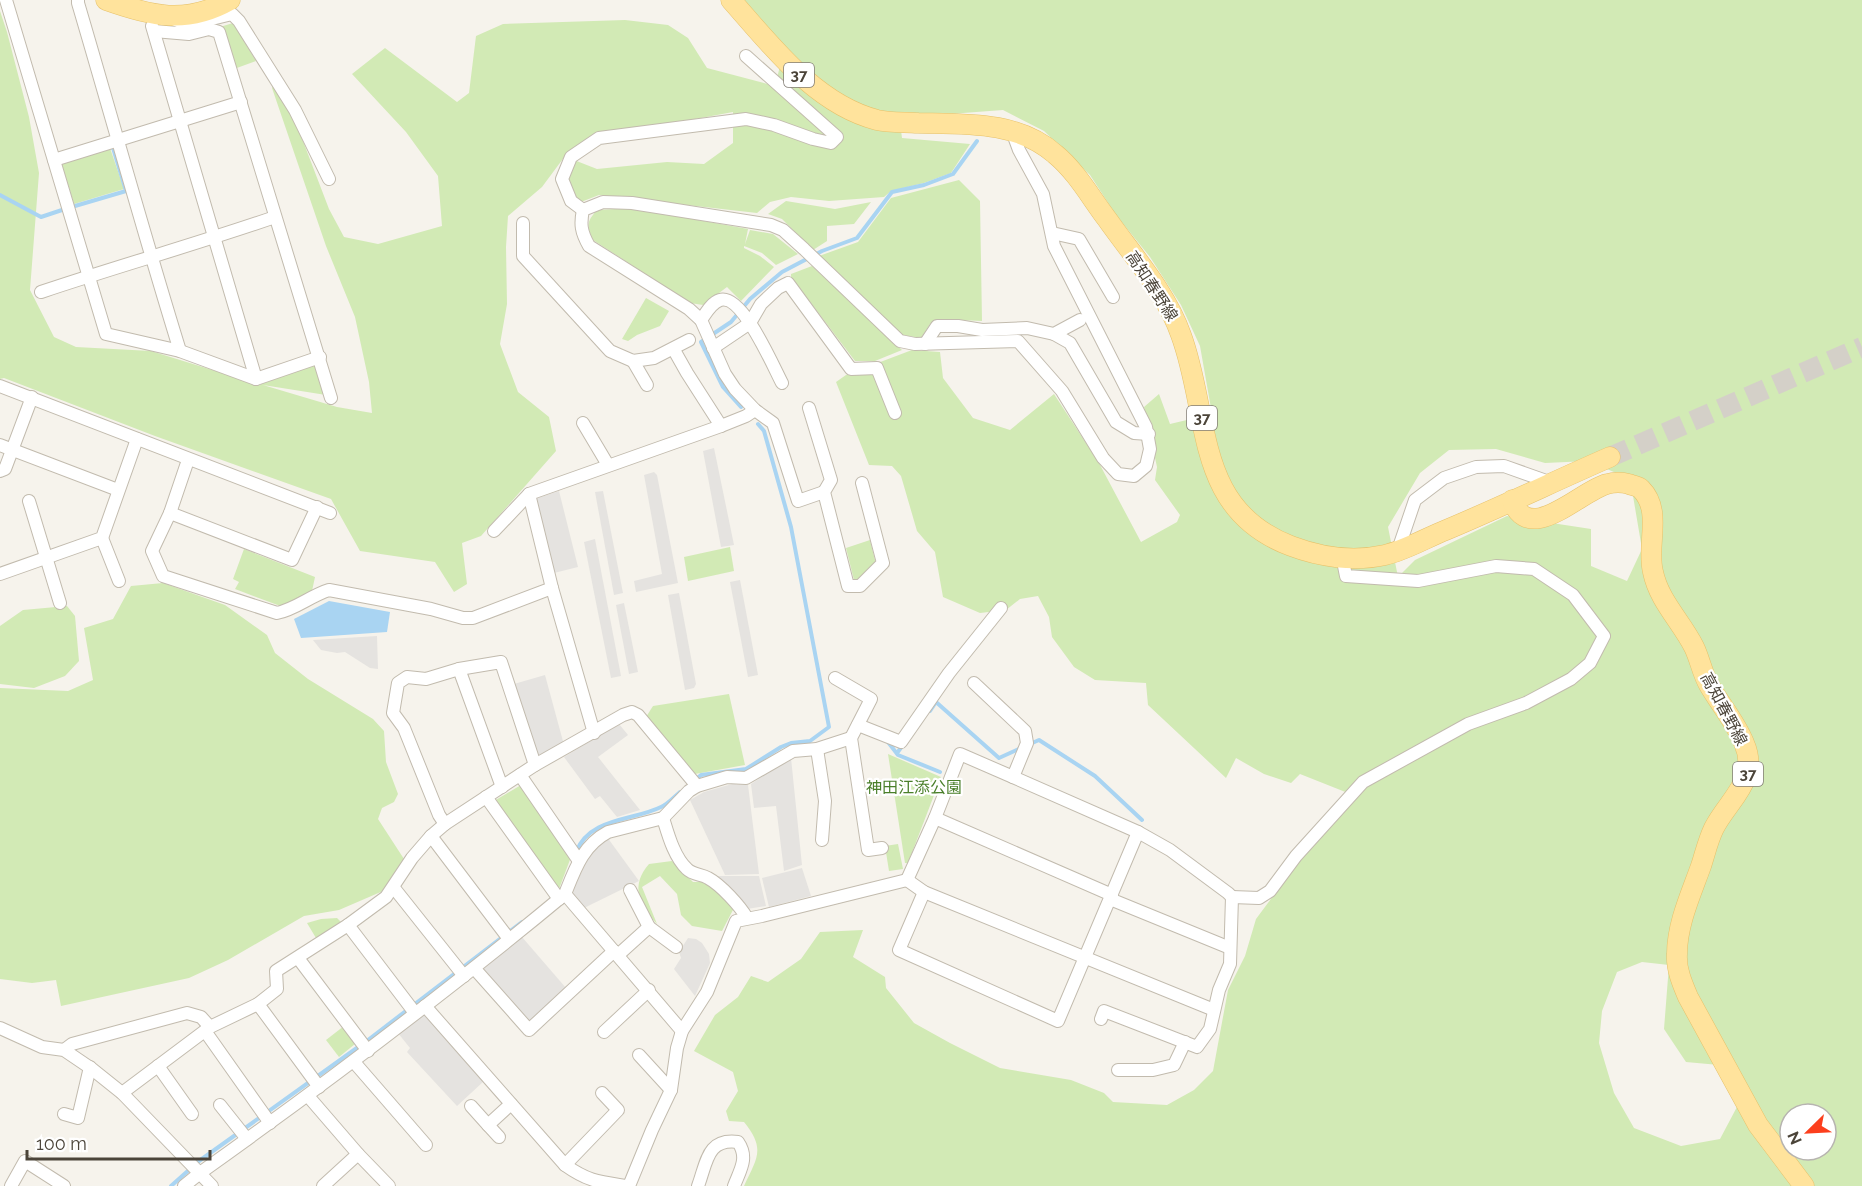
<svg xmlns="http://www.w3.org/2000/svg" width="1862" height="1186" viewBox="0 0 1862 1186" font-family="Raleway,'Noto Sans JP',sans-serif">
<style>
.green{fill:#d2eab5;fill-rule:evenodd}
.parking{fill:#e5e3e0}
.water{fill:#a9d4f2}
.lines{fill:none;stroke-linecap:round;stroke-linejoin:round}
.stream{stroke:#a9d4f2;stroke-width:4}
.primary-tunnel{stroke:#d4d0c8;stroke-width:20;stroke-dasharray:20 10;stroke-linecap:butt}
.minor-casing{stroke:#c2bbae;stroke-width:14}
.primary-casing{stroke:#e6c16a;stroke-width:21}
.minor{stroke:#fff;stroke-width:12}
.primary{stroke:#ffe39c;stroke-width:20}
.labels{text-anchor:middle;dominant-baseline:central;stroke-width:4.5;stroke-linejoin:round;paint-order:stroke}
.shield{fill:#fff;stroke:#817c74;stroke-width:1.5}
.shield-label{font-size:15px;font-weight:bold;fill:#4b4439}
.street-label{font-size:16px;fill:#4b4439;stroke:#fff}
.park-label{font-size:16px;fill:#4a7f2a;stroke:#fff}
</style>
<rect width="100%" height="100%" fill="#f6f3ec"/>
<g class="green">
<path d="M730 0H1862V1186H744C757 1158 766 1149 744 1122L729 1121 726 1111 738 1091 733 1072 694 1051 715 1015 738 997 751 976 768 982 801 959 820 932 863 930 853 957 885 977 886 988 914 1023 950 1043 1000 1068 1071 1080 1104 1093 1113 1102 1167 1105 1194 1090 1213 1071 1228 990 1245 956 1256 919 1299 861 1342 812 1358 797 1300 774 1291 783 1264 774 1236 758 1226 778 1148 705 1146 683 1095 680 1074 667 1052 637 1049 617 1038 596 1020 599 1006 610 980 613 943 597 935 552 917 531 901 476 892 466 869 465 836 382 846 375 912 350 940 352 943 378 973 418 1010 430 1054 394 1099 463 1141 542 1177 522 1180 515 1155 480 1157 467 1144 407 1159 394 1170 424 1212 414 1200 346 1181 305 1150 257 1116 215 1090 175 1044 131 1003 110 923 116 899 115 902 138 970 144 951 173 924 183 891 191 884 197 829 201 791 197 770 202 757 213 599 195 581 202 574 196 566 178 574 160 597 169 667 162 704 164 733 143V112L674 123 595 133 568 152 542 187 508 216 506 247 507 304 500 344 518 392 549 417 556 451 481 536 462 543 467 584 454 592 435 562 360 551 331 499 155 436 4 378 0 379V11L7 32 29 117 39 173 30 290 54 337 76 347 151 351 261 385 260 381 316 364 326 395 263 385 337 407 372 413 369 382 355 317 326 246 272 88 275 82 293 115 329 209 344 237 378 244 442 226 438 176 406 132 352 74 385 48 457 102 469 93 476 36 503 24 625 20 668 25 688 38 707 68 775 86 781 62ZM1496 449 1545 463 1588 461 1628 478 1631 484 1642 549 1627 581 1591 566V529L1507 516 1415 560 1398 577 1388 527 1420 473 1449 450ZM1642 962 1669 965 1664 1029 1686 1062 1730 1066 1738 1105 1720 1139 1681 1146 1634 1128 1614 1093 1599 1043 1602 1011 1617 972ZM1790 1114H1826V1150H1790Z"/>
<polygon points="233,23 256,61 234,69 220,27"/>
<polygon points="110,148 124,189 74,204 61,162"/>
<path d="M959 180 980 201 982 321C964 320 947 319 930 324L921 338 902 335 819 256 858 242 891 198Z"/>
<polygon points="786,201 835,209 871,202 854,224 827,226 827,241 813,250 782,219 768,214"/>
<path d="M632 208 748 229 745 244 750 230 773 234 798 254 776 265 762 253 744 246V248L760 256 774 267 741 301 727 287 703 305 690 303 593 240C586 226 587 221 597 210Z"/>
<polygon points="812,266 902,350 875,361 855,361 791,277 791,274"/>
<polygon points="646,298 669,311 660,326 637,335 628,341 622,339"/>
<polygon points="870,540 876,564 863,578 854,580 846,548"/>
<polygon points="730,547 734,571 688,581 684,557"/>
<polygon points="244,549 315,577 312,591 283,607 235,589 239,582 233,579"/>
<polygon points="163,583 225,605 267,635 275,653 308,679 373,719 384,731 386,762 398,794 394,802 382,808 378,819 404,859 383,891 339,910 304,916 228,960 189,978 61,1006 56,980 32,983 0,979 0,688 68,691 93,680 84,628 113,619 131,586"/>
<polygon points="67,606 75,616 79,661 65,676 34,688 0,684 0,626 23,610"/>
<polygon points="729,694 745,765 695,774 646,717 653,706"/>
<polygon points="888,754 941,777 908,863 905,863"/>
<polygon points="521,785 571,857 559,889 494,801"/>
<polygon points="898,844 903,869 889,871 885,846"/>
<path d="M672 861 693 882H706L734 908 722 931 692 926 681 915 677 894 660 876 642 887 657 924C639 904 630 886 649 864Z"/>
<polygon points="337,918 342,923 316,938 307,923 321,919"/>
<polygon points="344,1026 354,1038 355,1044 339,1057 326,1040"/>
</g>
<g class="parking">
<polygon points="714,448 734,545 721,547 703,451"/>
<polygon points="654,472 657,475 678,583 636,592 634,581 662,574 644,475"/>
<polygon points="559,491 578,567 554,573 535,499"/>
<polygon points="603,491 623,593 614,595 595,492"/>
<polygon points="595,539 621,676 611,678 584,542"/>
<polygon points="740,580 758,675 748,677 730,582"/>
<polygon points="679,593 696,684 694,688 685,690 668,595"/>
<polygon points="624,603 638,672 629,674 616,605"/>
<polygon points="377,636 378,669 370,668 345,652 337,653 321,650 313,640"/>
<polygon points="545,675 564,745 539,755 535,749 514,684"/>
<polygon points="619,724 628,735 598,757 640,810 617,817 600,796 595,799 564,757"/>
<polygon points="791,758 802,865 784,871 776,806 754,808 751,784"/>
<polygon points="732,784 748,785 759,874 725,875 690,800 704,792"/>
<polygon points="607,837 639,881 584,908 572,893 592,849"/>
<polygon points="802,868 811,896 769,907 762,878"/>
<polygon points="714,876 759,876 766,906 747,909"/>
<polygon points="522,937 566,988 529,1023 481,970"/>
<polygon points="688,938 696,939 702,943 709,954 710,963 695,996 674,969 681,958 679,952"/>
<polygon points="423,1012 484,1081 457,1106 407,1052 410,1048 398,1033"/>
</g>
<polygon class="water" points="329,601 390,612 387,632 301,638 294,619"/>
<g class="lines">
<g class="stream">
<polyline points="0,195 41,217 62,210"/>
<polyline points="75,206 126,191 113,148"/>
<polyline points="741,407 723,387 701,342 731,322 750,299 782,272 822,251 857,238 892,192 924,185 953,174 977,141"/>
<polyline points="930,711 936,702 999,758 1021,748"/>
<polyline points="888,742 898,755 940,772"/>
<polyline points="1030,744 1039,740 1095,776 1142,820"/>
<polyline points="897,753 903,745"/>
<polyline points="695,780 701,775 746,769 781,747 791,743 810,741 829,727 791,527 764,431 758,424"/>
<path d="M576 852C590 817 633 821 661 807 668 804 674 797 680 792"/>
<polyline points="171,1186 199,1161 368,1040 522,922"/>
</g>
<polyline class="primary-tunnel" points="1610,457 1862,347"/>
<g class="minor-casing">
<g id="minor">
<polyline points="6,0 106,334 180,351 256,379 320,357"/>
<path d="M78 0V3C112 118 144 235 180 351"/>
<polyline points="171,18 187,25 232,14 239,21 295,110 329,179"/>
<polyline points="152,26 256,379"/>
<polyline points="154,31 189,34 209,29 219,32 331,398"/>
<polyline points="54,160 241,102"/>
<polyline points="583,210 571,201 562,179 571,157 599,138 746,119 774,125 813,139 831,143 837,137 746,56"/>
<polyline points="523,223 523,256 610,351 633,361 654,358 689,340"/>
<polyline points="1052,233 1079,239 1113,297"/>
<path d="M41 292C118 266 197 244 275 217"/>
<path d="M701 320C706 313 711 303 720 300 742 293 773 366 782 383"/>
<polyline points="1054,334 1070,343 1116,422 1134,433 1149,434"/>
<polyline points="925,344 937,326 958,326 982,330 1027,328 1054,334 1080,320"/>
<polyline points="713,348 750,323 761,304 778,288 788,283 851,369 877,368 895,413"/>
<polyline points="674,350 687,373 721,426"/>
<polyline points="633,361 647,385"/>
<polyline points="0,386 330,513"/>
<polyline points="809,408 831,480 824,492 848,586 860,586 883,563 862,483"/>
<polyline points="583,423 608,465"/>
<polyline points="0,445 118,490"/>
<path d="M188 460 170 513 152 551 163 576 277 613C296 609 310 596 329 590L431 609 463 618H473L552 588"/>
<polyline points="0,471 5,469 32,397"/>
<path d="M824 492 798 501 773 423 755 410 735 389 725 374 701 320 689 309 589 246C581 232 580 224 583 210L603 202 632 203 771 225 783 230 804 249 900 341 915 344 1018 341 1062 391 1103 458 1118 474 1134 476 1146 466 1150 449 1146 427 1054 246 1043 194 1019 150 1012 131"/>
<polyline points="29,501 60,603"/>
<polyline points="170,513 292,560 317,507"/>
<polyline points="494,531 529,494"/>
<polyline points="102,538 119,581"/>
<polyline points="1398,550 1415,500 1444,478 1476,467 1504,466 1552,483"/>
<polyline points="0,574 102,538 137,439"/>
<polyline points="459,669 502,787"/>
<polyline points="835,678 871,699 851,738 868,850 882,848"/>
<polyline points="858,725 901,742 949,673 1001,608"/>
<polyline points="594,733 552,588 529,494 721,426 746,416 755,410"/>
<polyline points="817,749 825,801 822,840"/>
<polyline points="520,775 579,861"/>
<polyline points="486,797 559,899"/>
<path d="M663 818C668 834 674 857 687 869 693 875 701 874 708 878 721 885 740 906 747 918"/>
<polyline points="935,818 960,754 1013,777 1027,743 1025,731 974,683"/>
<polyline points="445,824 439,815 404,728 393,713 398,683 407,677 426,679 459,669 501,662 535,765"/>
<polyline points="431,836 509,939"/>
<polyline points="907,880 924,892 1214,1010"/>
<polyline points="907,880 935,818 1112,895"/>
<polyline points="394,888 464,976"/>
<polyline points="630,890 649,927"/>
<polyline points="924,892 899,950 1058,1021 1138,832 1013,777"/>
<path d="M565 894C575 869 583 845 608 832L663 818 689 791 697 786 727 777 746 778 793 751 817 749 851 738"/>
<polyline points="1232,897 1259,898 1270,891 1296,856 1363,782 1468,724 1526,703 1571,679 1590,663 1604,636 1573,595 1534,569 1496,566 1418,581 1346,576 1342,556"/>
<polyline points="1110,899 1230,948"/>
<polyline points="348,925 415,1013"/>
<polyline points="618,955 649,927 676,947"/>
<polyline points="298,958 368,1051"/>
<polyline points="474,968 529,1030 614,951"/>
<polyline points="258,1004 319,1087"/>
<path d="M425 1006 565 1165C589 1182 600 1182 627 1186"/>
<polyline points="1101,1019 1104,1011 1197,1047 1210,1029 1219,990 1230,964 1232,897 1228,893 1170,850 1138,832"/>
<polyline points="0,1028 42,1047 64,1050 92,1069 122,1093 212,1186"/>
<polyline points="205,1031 270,1123"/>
<polyline points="604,1032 649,990"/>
<polyline points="64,1050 72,1044 187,1013 201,1017 210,1027"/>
<polyline points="639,1055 671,1090"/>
<polyline points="354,1062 426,1145"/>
<polyline points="158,1066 192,1114"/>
<polyline points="1118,1070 1153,1070 1174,1065 1185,1042"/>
<polyline points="122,1093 210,1027 258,1004 277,989 276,971 348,925 386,897 412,858 431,836 445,824 535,765 623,715 632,712 638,715 697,786"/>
<polyline points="308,1096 358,1154 389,1186"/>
<polyline points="220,1105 247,1139"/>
<polyline points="471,1106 488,1125 511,1104"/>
<polyline points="64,1114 78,1118 90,1067"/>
<polyline points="488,1125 499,1137"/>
<polyline points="565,1165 618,1110 602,1093"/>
<polyline points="11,1186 25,1161 64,1186"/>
<path d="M184 1186 200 1173C325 1084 447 992 565 894L682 1031"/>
<polyline points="323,1186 358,1154"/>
<polyline points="629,1186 652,1130 671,1090 677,1048 682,1031 707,992 736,921 762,916 907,880"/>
<path d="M698 1186C707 1162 707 1138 738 1142 749 1158 740 1170 734 1186"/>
</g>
</g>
<g class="primary-casing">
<g id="primary">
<path d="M106 0C151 16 186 25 230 0"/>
<path d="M731 0C771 45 815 104 877 120 890 123 905 122 918 123 965 124 1018 121 1055 154 1076 171 1091 198 1107 219 1133 256 1166 292 1181 335 1211 416 1193 509 1291 546 1320 557 1354 562 1385 555 1406 550 1426 538 1446 530 1501 507 1555 481 1610 457"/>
<path d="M1512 500C1529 547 1580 491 1607 484 1614 482 1622 482 1629 484 1633 486 1638 486 1641 489 1663 511 1646 545 1653 572 1659 601 1681 621 1694 647 1700 659 1702 673 1709 685 1720 704 1736 723 1744 743 1760 779 1729 799 1714 828 1708 840 1705 854 1701 866 1691 894 1677 924 1677 954 1676 969 1682 983 1688 997L1758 1125 1804 1186"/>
</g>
</g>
<use href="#minor" class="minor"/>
<use href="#primary" class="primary"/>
</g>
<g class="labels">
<g class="shield">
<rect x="784" y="63" width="30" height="24" rx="4.5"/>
<rect x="1187" y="406" width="30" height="24" rx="4.5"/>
<rect x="1733" y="762" width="30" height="24" rx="4.5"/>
</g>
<g class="shield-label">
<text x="799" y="75">37</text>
<text x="1202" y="418">37</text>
<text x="1748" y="774">37</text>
</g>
<g class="street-label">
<text transform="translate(1152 286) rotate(57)">高知春野線</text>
<text transform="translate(1724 709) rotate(62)">高知春野線</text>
</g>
<g class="park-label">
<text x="914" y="787">神田江添公園</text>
</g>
</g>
<g transform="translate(1808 1132) rotate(246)"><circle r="28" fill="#ffffff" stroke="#b7b4b0" stroke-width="1.5"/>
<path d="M0-4.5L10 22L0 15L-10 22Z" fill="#fc3f1d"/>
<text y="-9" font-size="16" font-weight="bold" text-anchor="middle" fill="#4b4439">N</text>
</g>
<path d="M27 1150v9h183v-9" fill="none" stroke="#4b4439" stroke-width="3"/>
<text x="36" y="1150" font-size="18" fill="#4b4439" stroke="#ffffff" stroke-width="4.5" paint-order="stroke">100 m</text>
</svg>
